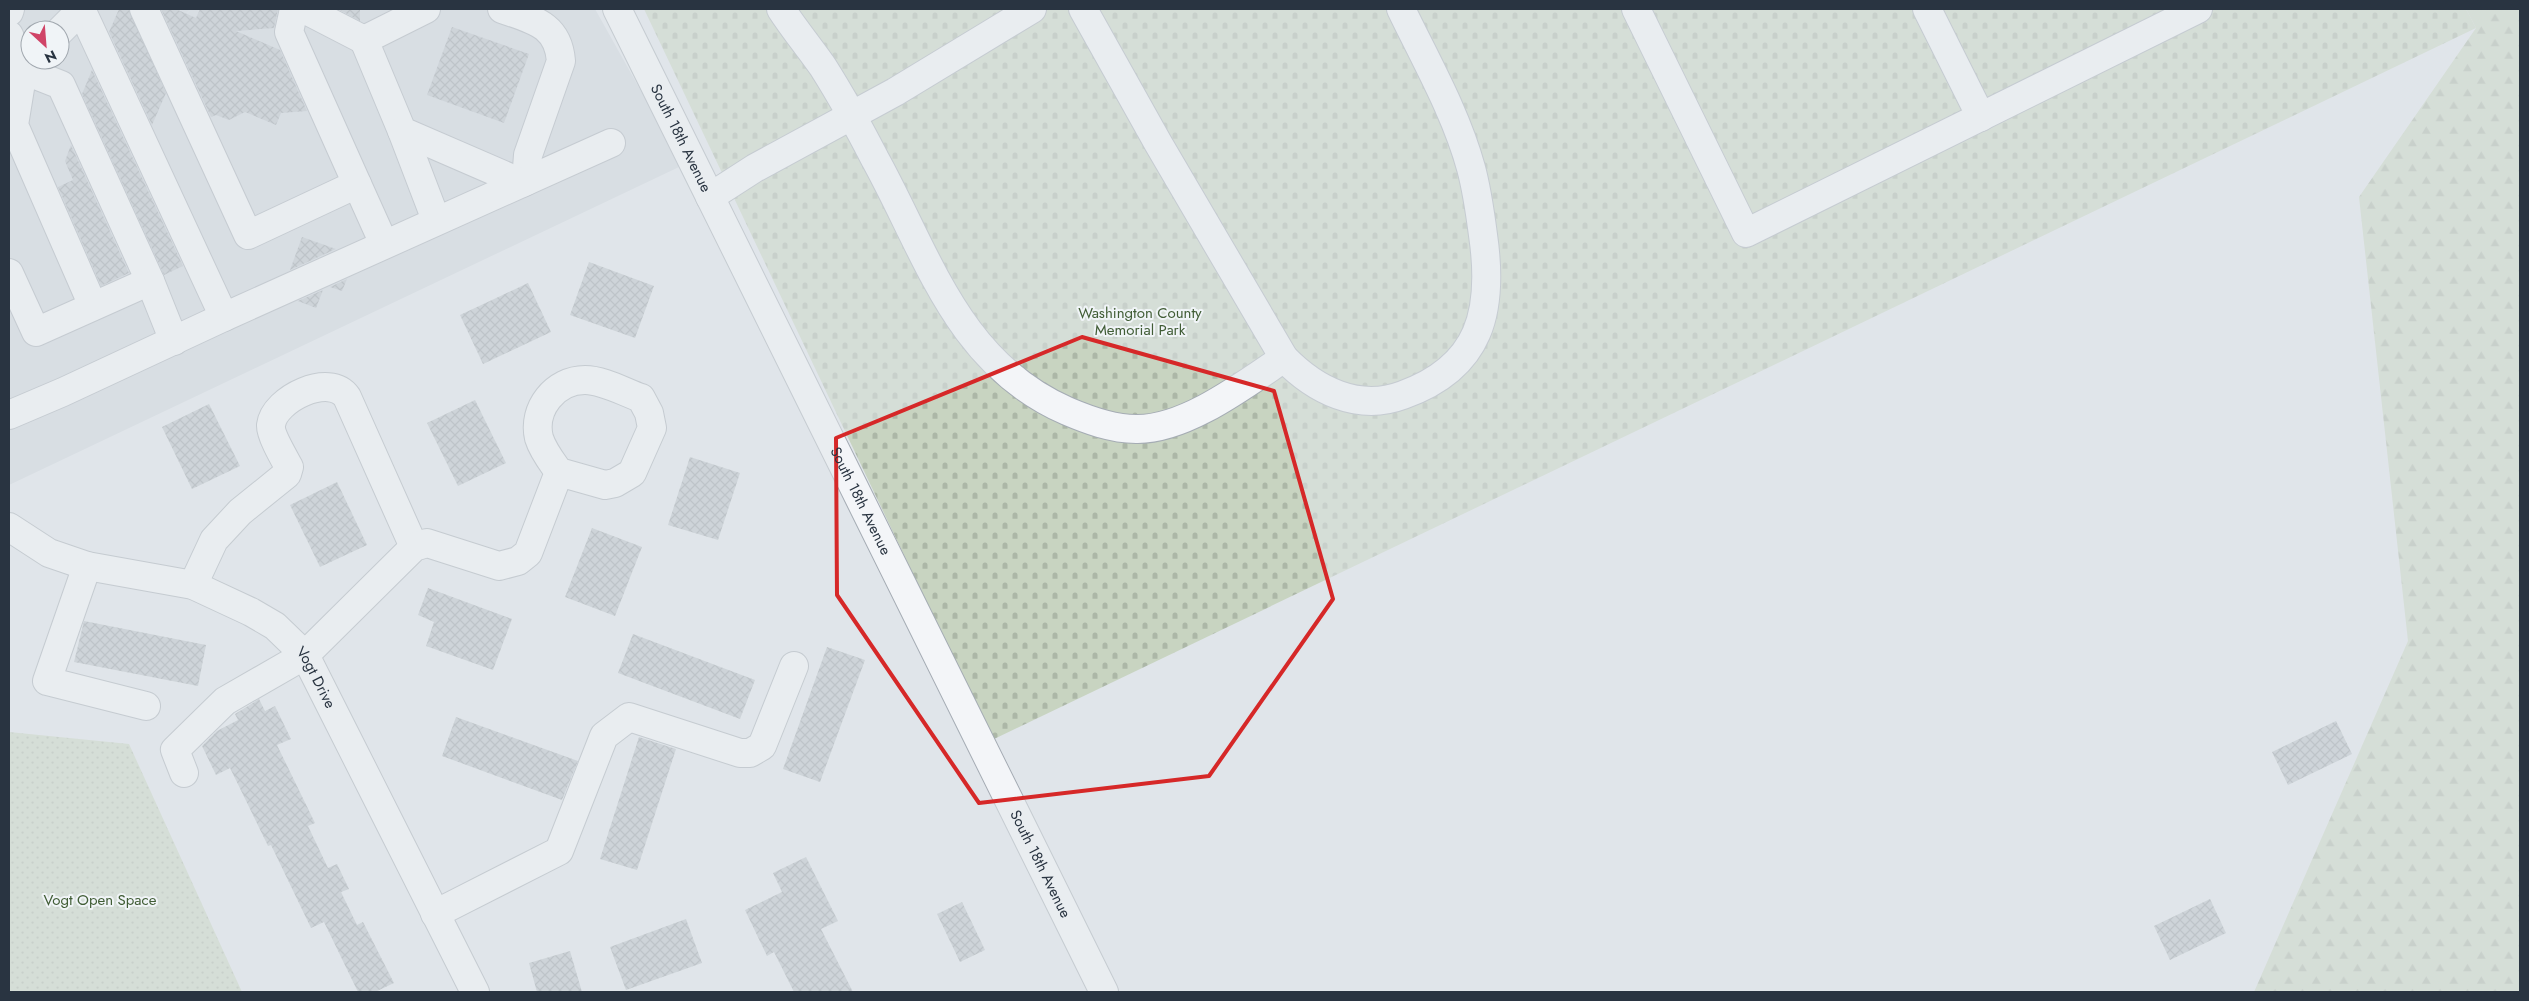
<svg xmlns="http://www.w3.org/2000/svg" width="2529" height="1001" viewBox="0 0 2529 1001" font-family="Jost,sans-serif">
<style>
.built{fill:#ced4dc;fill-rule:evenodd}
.grass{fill:url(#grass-dots)}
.forest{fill:url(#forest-firs)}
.cemetery{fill:url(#cemetery-stones)}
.building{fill:url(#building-cross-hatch)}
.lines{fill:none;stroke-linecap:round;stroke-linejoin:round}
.minor-casing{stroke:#a5acb4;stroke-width:30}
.minor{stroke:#f3f5f8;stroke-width:28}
.marked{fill:none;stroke:#d62828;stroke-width:4;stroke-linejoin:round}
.labels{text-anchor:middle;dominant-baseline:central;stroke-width:4;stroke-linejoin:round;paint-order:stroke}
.street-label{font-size:15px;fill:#293441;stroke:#f0f4f7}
.park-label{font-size:15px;fill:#415d36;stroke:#f0f4f7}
</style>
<defs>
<pattern id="grass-dots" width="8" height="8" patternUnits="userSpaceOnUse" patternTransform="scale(1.25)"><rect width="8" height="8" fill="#c8d4c1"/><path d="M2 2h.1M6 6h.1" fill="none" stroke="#acb7a7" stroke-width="1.8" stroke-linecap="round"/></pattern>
<pattern id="forest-firs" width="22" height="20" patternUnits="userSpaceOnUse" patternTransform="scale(1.25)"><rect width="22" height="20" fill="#c8d4c1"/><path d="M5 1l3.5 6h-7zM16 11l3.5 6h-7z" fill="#acb7a7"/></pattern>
<pattern id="cemetery-stones" width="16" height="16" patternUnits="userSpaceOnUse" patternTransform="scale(1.25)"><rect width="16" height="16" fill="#c8d4c1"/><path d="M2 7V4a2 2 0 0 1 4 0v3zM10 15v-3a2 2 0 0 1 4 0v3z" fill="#acb7a7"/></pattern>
<pattern id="building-cross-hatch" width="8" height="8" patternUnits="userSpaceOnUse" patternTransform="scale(1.25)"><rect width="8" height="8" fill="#b8bfc6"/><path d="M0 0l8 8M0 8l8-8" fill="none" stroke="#969ca2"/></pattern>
</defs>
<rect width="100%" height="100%" fill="#e0e5ea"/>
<path class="built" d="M9 9H595L646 100 679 167 9 485ZM30 30H60V60H30Z"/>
<polygon class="grass" points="9,732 129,744 242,992 9,992"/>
<polygon class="forest" points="2466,9 2520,9 2520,992 2254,992 2408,641 2359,197 2476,28"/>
<polygon class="cemetery" points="644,9 2466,9 2476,28 992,740"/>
<g class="building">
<polygon points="119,9 129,9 166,93 152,125 109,32"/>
<polygon points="161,9 176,9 196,18 200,9 278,9 274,28 236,31 280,50 307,111 281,113 276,125 245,112 229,120 216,115 211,117"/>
<polygon points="338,9 360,9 360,21"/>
<polygon points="452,27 529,54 504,123 427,95"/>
<polygon points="92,70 183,266 164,275 82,94"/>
<polygon points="71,145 129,273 101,286 58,187 73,180 65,161"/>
<polygon points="302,237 336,249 290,270"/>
<polygon points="589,262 654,286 635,338 570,315"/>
<polygon points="347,279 342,291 330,287"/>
<polygon points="528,283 551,332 483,364 460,315"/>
<polygon points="323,290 316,308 298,301"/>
<polygon points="475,400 506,463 458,486 427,423"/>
<polygon points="209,404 240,466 192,489 162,427"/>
<polygon points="690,457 740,473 718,540 668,525"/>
<polygon points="337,482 367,545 320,567 290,505"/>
<polygon points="592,528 642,547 615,616 565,597"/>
<polygon points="428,588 512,619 493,670 426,646 434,622 418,615"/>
<polygon points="84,621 206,645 198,686 74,662"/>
<polygon points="633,634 755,680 740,719 618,673"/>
<polygon points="827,647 865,660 820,782 783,769"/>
<polygon points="259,699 265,711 275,706 291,739 277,745 315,823 308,826 328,868 337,864 349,889 341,892 357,925 363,922 394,983 375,992 358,992 324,922 311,928 271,845 268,846 230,768 216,775 202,746 217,731 238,720 235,714"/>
<polygon points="456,717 578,761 562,800 442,756"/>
<polygon points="2336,721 2352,754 2288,785 2272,752"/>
<polygon points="639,737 676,749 637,870 600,859"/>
<polygon points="806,857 838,921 821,929 853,992 794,992 774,952 767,956 745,910 782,892 773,873"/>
<polygon points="2210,899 2226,933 2170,960 2154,926"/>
<polygon points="962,902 985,950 960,962 937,914"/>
<polygon points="686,919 702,963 626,990 610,947"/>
<polygon points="570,951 582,992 537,992 529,963"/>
</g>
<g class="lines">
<g class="minor-casing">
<g id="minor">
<polyline points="144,9 248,235 357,184 289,32 294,9"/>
<polyline points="304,9 364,40 426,9"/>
<path d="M502 9C533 20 558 24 561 61L528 155 526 181"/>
<path id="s1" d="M617 9 1104 992"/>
<path d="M781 9C794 29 809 47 823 67 842 97 859 128 875 159 928 255 957 363 1067 411 1088 420 1112 429 1136 429 1185 430 1244 385 1284 358"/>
<path d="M1083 9 1158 143 1284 358C1315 390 1358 412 1403 395 1481 367 1494 311 1483 235 1480 212 1477 190 1471 168 1456 113 1426 61 1401 9"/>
<polyline points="1636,9 1746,233 2198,9"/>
<polyline points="1927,9 1981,117"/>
<polyline points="9,12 10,9"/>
<polyline points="60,31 82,9"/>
<polyline points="9,35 23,70 14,125 93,306"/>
<polyline points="364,40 402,131 522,183"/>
<polyline points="402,131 436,220"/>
<polyline points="357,184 384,244"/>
<polyline points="710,197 755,168 895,92 1032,9"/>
<polyline points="9,273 36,332 150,281 61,85 23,70 33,60"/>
<polyline points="150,281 174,341"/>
<polyline points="224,317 611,143"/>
<polyline points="9,415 63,392 224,317 81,9"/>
<path id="s2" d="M9 527 49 553 87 566 193 585 251 612 275 626 305 655 475 992"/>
<polyline points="87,566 47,681 146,706"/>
<path d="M193 585 214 540 240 512 287 474 289 467C284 458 270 434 271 425 274 399 330 372 347 397L414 547"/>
<path d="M184 773 175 750 225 701 305 655 414 547 427 543 499 566 518 561 528 553 559 472 605 485 615 483 632 473 652 428 649 413 641 398C624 392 603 380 585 380 555 380 532 409 539 438 543 451 552 462 559 472"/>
<polyline points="435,914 559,851 604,736 629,717 740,753 750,753 762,746 794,666"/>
</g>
</g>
<use href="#minor" class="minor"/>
</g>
<path d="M0 0H2529V1001H0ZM1082 337 1274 391 1333 599 1209 776 979 803 837 595 836 438Z" fill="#e0e5ea" fill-opacity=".55" fill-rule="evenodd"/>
<path class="marked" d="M1082 337 1274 391 1333 599 1209 776 979 803 837 595 836 438Z"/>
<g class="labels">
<g class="street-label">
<text stroke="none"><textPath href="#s1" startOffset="144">South 18th Avenue</textPath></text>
<text stroke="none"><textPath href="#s1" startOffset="549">South 18th Avenue</textPath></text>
<text stroke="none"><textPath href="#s2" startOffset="354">Vogt Drive</textPath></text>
<text stroke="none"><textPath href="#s1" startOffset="954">South 18th Avenue</textPath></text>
</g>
<g class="park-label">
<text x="1140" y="313">Washington County<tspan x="1140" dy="17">Memorial Park</tspan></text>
<text x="100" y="900">Vogt Open Space</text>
</g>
</g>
<rect width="2529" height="1001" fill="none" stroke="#293441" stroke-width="20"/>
<g transform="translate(45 45) rotate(154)"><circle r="24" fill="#f0f4f7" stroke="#a0a7ae"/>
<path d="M0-4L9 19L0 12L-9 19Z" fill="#d04467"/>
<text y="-8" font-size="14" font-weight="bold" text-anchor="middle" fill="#293441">N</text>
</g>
</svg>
